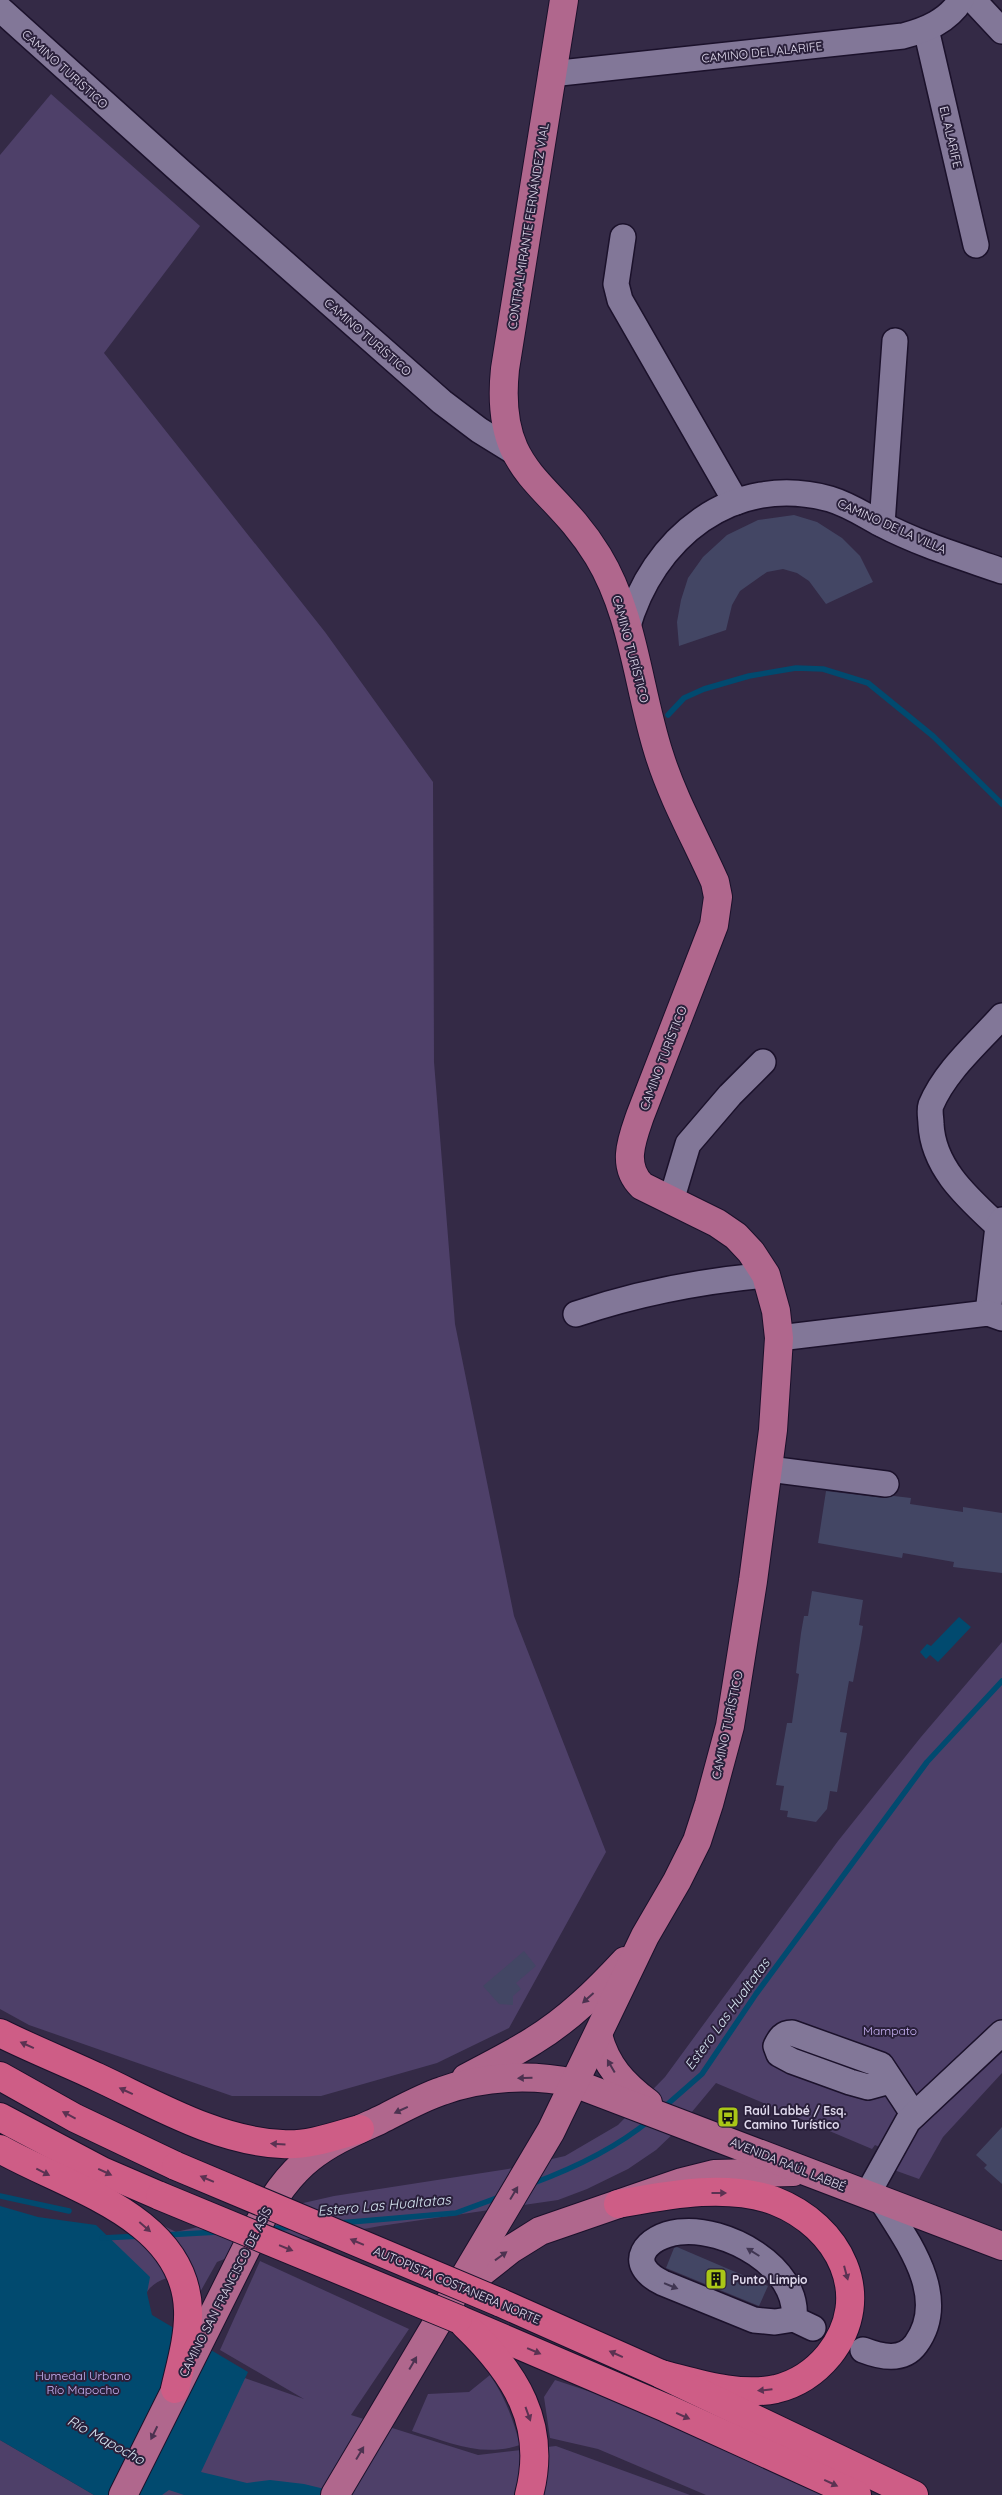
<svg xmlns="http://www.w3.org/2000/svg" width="1002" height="2495" viewBox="0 0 1002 2495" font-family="Quicksand,sans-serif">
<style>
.green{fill:#4e4069}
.water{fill:#014a6f}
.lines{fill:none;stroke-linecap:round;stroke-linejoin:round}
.stream{stroke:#014a6f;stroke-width:5.5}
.building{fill:#434664}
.minor-casing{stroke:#1b112b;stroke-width:28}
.major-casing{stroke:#1b112b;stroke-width:30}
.highway-casing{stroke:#1b112b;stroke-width:30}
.minor{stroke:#827798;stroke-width:25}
.major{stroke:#b0678d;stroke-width:28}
.highway{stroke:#ce5d86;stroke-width:28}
.highway-bridge-casing{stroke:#1b112b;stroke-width:30;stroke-linecap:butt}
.highway-bridge{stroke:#ce5d86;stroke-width:28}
.oneway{fill:#4c3250}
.oneway2{fill:#5b3252}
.oneway3{fill:#403652}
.labels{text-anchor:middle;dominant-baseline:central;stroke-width:4;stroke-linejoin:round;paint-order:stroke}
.street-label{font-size:12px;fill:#e0daed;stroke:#2a203b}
.park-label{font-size:12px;fill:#cab4f6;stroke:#2a203b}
.poi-label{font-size:12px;font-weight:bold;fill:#e0daed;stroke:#2a203b;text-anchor:start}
.water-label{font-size:14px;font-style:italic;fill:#d7e7f3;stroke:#2a203b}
</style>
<rect width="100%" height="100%" fill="#342a46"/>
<g class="green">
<polygon points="51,94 200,226 104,353 325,632 433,782 434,1062 455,1324 514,1616 606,1852 509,2028 437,2063 321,2096 232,2096 29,2025 0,2009 0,155"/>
<path d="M1002 1642V2073L943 2137 919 2179 894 2170 901 2157 875 2145 872 2149 716 2083 676 2131 656 2150 628 2169 587 2189 558 2200 380 2226 244 2251 217 2262 199 2294 190 2272C161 2279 142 2282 141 2315L225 2371 304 2399 220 2350 260 2261 409 2329 351 2415 478 2455 556 2446 690 2495H114L92 2241 161 2235 152 2220 176 2232 334 2196 508 2169 565 2156 618 2125 665 2077 838 1841 921 1737Z"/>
<path d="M490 2375C505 2397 513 2419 520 2445 481 2458 449 2442 412 2431L428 2394 469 2392Z"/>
<polygon points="555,2380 633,2406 831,2495 706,2495 598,2449 550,2438 544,2397"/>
<polygon points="0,2440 94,2495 0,2495"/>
</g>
<g class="water">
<polygon points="959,1617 971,1627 938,1662 930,1655 926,1659 920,1652 927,1644 931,1646"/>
<polygon points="0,2206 38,2217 96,2225 150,2277 147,2293 152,2315 248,2372 201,2472 247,2483 270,2480 304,2484 349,2495 184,2495 169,2490 162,2495 94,2495 0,2440"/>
</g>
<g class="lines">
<g class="stream">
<polyline points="668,715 684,698 704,689 749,676 796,668 823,669 868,683 933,736 1002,804"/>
<polyline points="662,2109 702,2074 756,1994 927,1762 1002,1681"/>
<path d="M531 2184C572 2169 616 2148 650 2120"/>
<polyline points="0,2196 69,2211"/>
<polyline points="339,2223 456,2213 502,2196"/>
<polyline points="267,2229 293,2227"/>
<polyline points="165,2235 218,2232"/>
<polyline points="102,2238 141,2236"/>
</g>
</g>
<g class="building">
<polygon points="794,515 817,522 842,538 860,556 873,582 826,604 809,581 797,573 783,569 767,572 740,591 732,605 726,630 679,646 677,622 681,600 688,578 703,557 727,535 758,520"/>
<polygon points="826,1491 884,1498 894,1496 911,1498 910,1504 963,1512 963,1507 1002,1513 1002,1573 953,1567 954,1562 903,1553 902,1558 818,1543"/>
<polygon points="812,1591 863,1600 859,1625 863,1626 860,1644 853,1682 849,1681 840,1732 847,1733 837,1792 830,1791 827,1809 816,1822 787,1817 788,1811 780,1810 784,1786 776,1785 787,1723 792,1723 799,1674 796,1673 801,1633 804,1616 808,1616"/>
<polygon points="524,1951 536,1966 516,1983 521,1989 513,1996 513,2005 499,2004 483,1986"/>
<polygon points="1002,2127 1002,2184 984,2168 987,2165 976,2155"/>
<polygon points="677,2247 768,2286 759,2306 666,2268 674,2248"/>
</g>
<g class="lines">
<g class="minor-casing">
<g id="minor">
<polyline points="973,0 1002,31"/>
<polyline points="0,9 180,171 442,402 479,430 513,451"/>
<polyline points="926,29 976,245"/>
<path d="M551 74 903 36C926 30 948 21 961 0"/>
<polyline points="623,237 616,284 620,300 736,502"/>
<polyline points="882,524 895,341"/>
<path d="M627 629C652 538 733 472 830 499 850 505 864 515 881 524 919 544 962 557 1002 571"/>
<polyline points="671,1201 688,1144 730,1095 763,1062"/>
<path d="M998 1226C968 1198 933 1168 931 1124 931 1118 929 1111 931 1105 945 1071 978 1043 1002 1016"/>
<polyline points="988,1313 998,1226 1002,1220"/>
<path d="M576 1314C638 1293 701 1281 766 1275"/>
<polyline points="779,1338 988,1313 1002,1318"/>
<polyline points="769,1469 886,1484"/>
<path d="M890 2081 868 2087 850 2082 792 2061 779 2054 776 2046C780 2038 783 2033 792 2033L881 2065 914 2115"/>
<polyline points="867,2195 908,2121 1002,2033"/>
<path d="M794 2319C800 2267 725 2226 679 2232 646 2236 623 2264 663 2283L754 2320 775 2322 794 2319 813 2328"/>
<path d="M863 2350C881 2357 903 2362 916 2344 950 2297 907 2241 882 2201"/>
</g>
</g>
<g class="major-casing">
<g id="major">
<path d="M598 2035C606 2066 623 2084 648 2103"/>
<path d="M466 2078C488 2066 511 2055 533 2041 568 2020 598 1990 625 1961"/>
<polyline points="468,2283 511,2249 540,2231 682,2182 714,2174 793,2172"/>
<path d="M123 2495 257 2227C271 2201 287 2176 310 2158 331 2141 356 2131 380 2120 400 2110 421 2098 442 2091 483 2076 532 2074 574 2083L1002 2246"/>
<path d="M335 2495 551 2131 645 1936 677 1881 697 1841 709 1804 730 1726 753 1581 773 1430 779 1338 776 1311 766 1275 751 1252 736 1236 717 1223 642 1186C621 1166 632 1139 640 1116L714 925 718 897 715 882C696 839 673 799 659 754 638 689 634 615 598 556 551 479 494 476 505 369L564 0"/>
</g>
</g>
<g class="highway-casing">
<g id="highway">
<path d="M0 2033C32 2049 65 2062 97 2077 155 2104 217 2141 282 2144 308 2146 335 2136 360 2129"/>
<polyline points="0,2076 75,2118 176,2166"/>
<polyline points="0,2117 102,2171 160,2196"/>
<path d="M0 2149C66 2187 185 2216 188 2310 189 2336 181 2363 175 2389"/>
<path d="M618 2204C668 2195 726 2183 775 2201 839 2226 876 2296 829 2355 815 2372 797 2384 776 2389 738 2397 697 2383 661 2374"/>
<polyline points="499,2302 661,2374 914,2495"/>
<polyline points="458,2319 666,2408 857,2495"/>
<path d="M465 2325C515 2373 548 2424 529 2495"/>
</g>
</g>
<use href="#minor" class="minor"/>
<use href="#major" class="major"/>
<use href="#highway" class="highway"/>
<g class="highway-bridge-casing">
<g id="highway-bridge">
<polyline points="176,2166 499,2302"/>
<polyline points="160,2196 458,2319"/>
</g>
</g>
<use href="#highway-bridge" class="highway-bridge"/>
</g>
<defs><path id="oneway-solid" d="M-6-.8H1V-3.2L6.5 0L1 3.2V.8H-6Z" transform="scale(1.25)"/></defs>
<g class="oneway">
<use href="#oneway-solid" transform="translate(588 1998) rotate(138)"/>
<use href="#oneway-solid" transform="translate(611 2066) rotate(-120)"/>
<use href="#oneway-solid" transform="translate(525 2078) rotate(178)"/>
<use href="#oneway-solid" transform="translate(401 2110) rotate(155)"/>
<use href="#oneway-solid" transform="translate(514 2193) rotate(-59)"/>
<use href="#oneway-solid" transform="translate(501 2256) rotate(-36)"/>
<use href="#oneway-solid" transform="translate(413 2363) rotate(-60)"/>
<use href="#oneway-solid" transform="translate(154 2433) rotate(116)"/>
<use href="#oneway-solid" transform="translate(360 2453) rotate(-59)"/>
</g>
<g class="oneway2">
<use href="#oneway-solid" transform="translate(27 2045) rotate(-156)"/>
<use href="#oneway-solid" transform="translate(126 2091) rotate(-155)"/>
<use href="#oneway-solid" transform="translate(69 2115) rotate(-152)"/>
<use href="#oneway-solid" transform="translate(278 2144) rotate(-177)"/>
<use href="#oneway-solid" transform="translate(43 2172) rotate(27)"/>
<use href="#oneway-solid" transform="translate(105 2172) rotate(25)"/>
<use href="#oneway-solid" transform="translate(207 2179) rotate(-157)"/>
<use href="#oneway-solid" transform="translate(719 2193)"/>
<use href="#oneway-solid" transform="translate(145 2227) rotate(41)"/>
<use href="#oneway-solid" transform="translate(357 2242) rotate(-157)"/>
<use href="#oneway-solid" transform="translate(286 2248) rotate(22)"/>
<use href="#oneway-solid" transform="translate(846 2273) rotate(75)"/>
<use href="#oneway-solid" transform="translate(534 2351) rotate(23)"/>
<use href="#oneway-solid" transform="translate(616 2354) rotate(-156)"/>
<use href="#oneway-solid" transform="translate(765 2390) rotate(174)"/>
<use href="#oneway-solid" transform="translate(528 2414) rotate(70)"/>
<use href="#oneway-solid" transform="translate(683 2416) rotate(24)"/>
<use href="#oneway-solid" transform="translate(831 2483) rotate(25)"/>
</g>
<g class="oneway3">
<use href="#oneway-solid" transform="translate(753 2252) rotate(-148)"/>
<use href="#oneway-solid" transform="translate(671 2286) rotate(22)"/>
</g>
<defs>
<g id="bus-square" transform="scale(1.125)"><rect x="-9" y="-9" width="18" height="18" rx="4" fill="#aac717" stroke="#2a203b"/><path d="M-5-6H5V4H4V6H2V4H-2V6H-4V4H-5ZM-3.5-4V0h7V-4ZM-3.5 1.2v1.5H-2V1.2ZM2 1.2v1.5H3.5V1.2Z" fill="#111"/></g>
<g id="building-square" transform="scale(1.125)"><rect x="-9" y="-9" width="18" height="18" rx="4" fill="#aac717" stroke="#2a203b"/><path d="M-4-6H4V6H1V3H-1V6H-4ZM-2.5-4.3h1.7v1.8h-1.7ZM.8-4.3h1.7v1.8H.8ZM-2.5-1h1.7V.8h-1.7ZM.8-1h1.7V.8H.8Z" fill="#111"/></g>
</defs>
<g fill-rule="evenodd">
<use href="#bus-square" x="728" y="2117"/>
<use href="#building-square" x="716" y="2279"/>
</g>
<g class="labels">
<g class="street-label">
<text transform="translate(762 52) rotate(-6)">CAMINO DEL ALARIFE</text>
<text transform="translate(65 69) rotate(42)">CAMINO TURÍSTICO</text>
<text transform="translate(951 137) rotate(77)">EL ALARIFE</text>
<text transform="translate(528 226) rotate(-81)">CONTRALMIRANTE FERNÁNDEZ VIAL</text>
<text transform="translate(368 337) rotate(41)">CAMINO TURÍSTICO</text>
<text transform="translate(892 526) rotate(24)">CAMINO DE LA VILLA</text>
<text transform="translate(631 649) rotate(75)">CAMINO TURÍSTICO</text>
<text transform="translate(663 1058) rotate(-69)">CAMINO TURÍSTICO</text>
<text transform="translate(727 1725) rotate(-78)">CAMINO TURÍSTICO</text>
<text transform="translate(788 2164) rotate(22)">AVENIDA RAÚL LABBÉ</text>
<text transform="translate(457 2285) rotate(23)">AUTOPISTA COSTANERA NORTE</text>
<text transform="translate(225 2292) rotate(-63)">CAMINO SAN FRANCISCO DE ASÍS</text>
</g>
<g class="park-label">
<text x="890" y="2030">Mampato</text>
<text x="83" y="2375">Humedal Urbano<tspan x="83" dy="14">Río Mapocho</tspan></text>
</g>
<g class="poi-label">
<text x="744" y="2110">Raúl Labbé / Esq.<tspan x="744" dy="14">Camino Turístico</tspan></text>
<text x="732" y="2279">Punto Limpio</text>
</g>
<g class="water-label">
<text transform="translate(727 2014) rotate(-54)">Estero Las Hualtatas</text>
<text transform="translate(384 2205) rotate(-5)">Estero Las Hualtatas</text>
<text transform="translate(106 2440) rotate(29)">Río Mapocho</text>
</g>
</g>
</svg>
